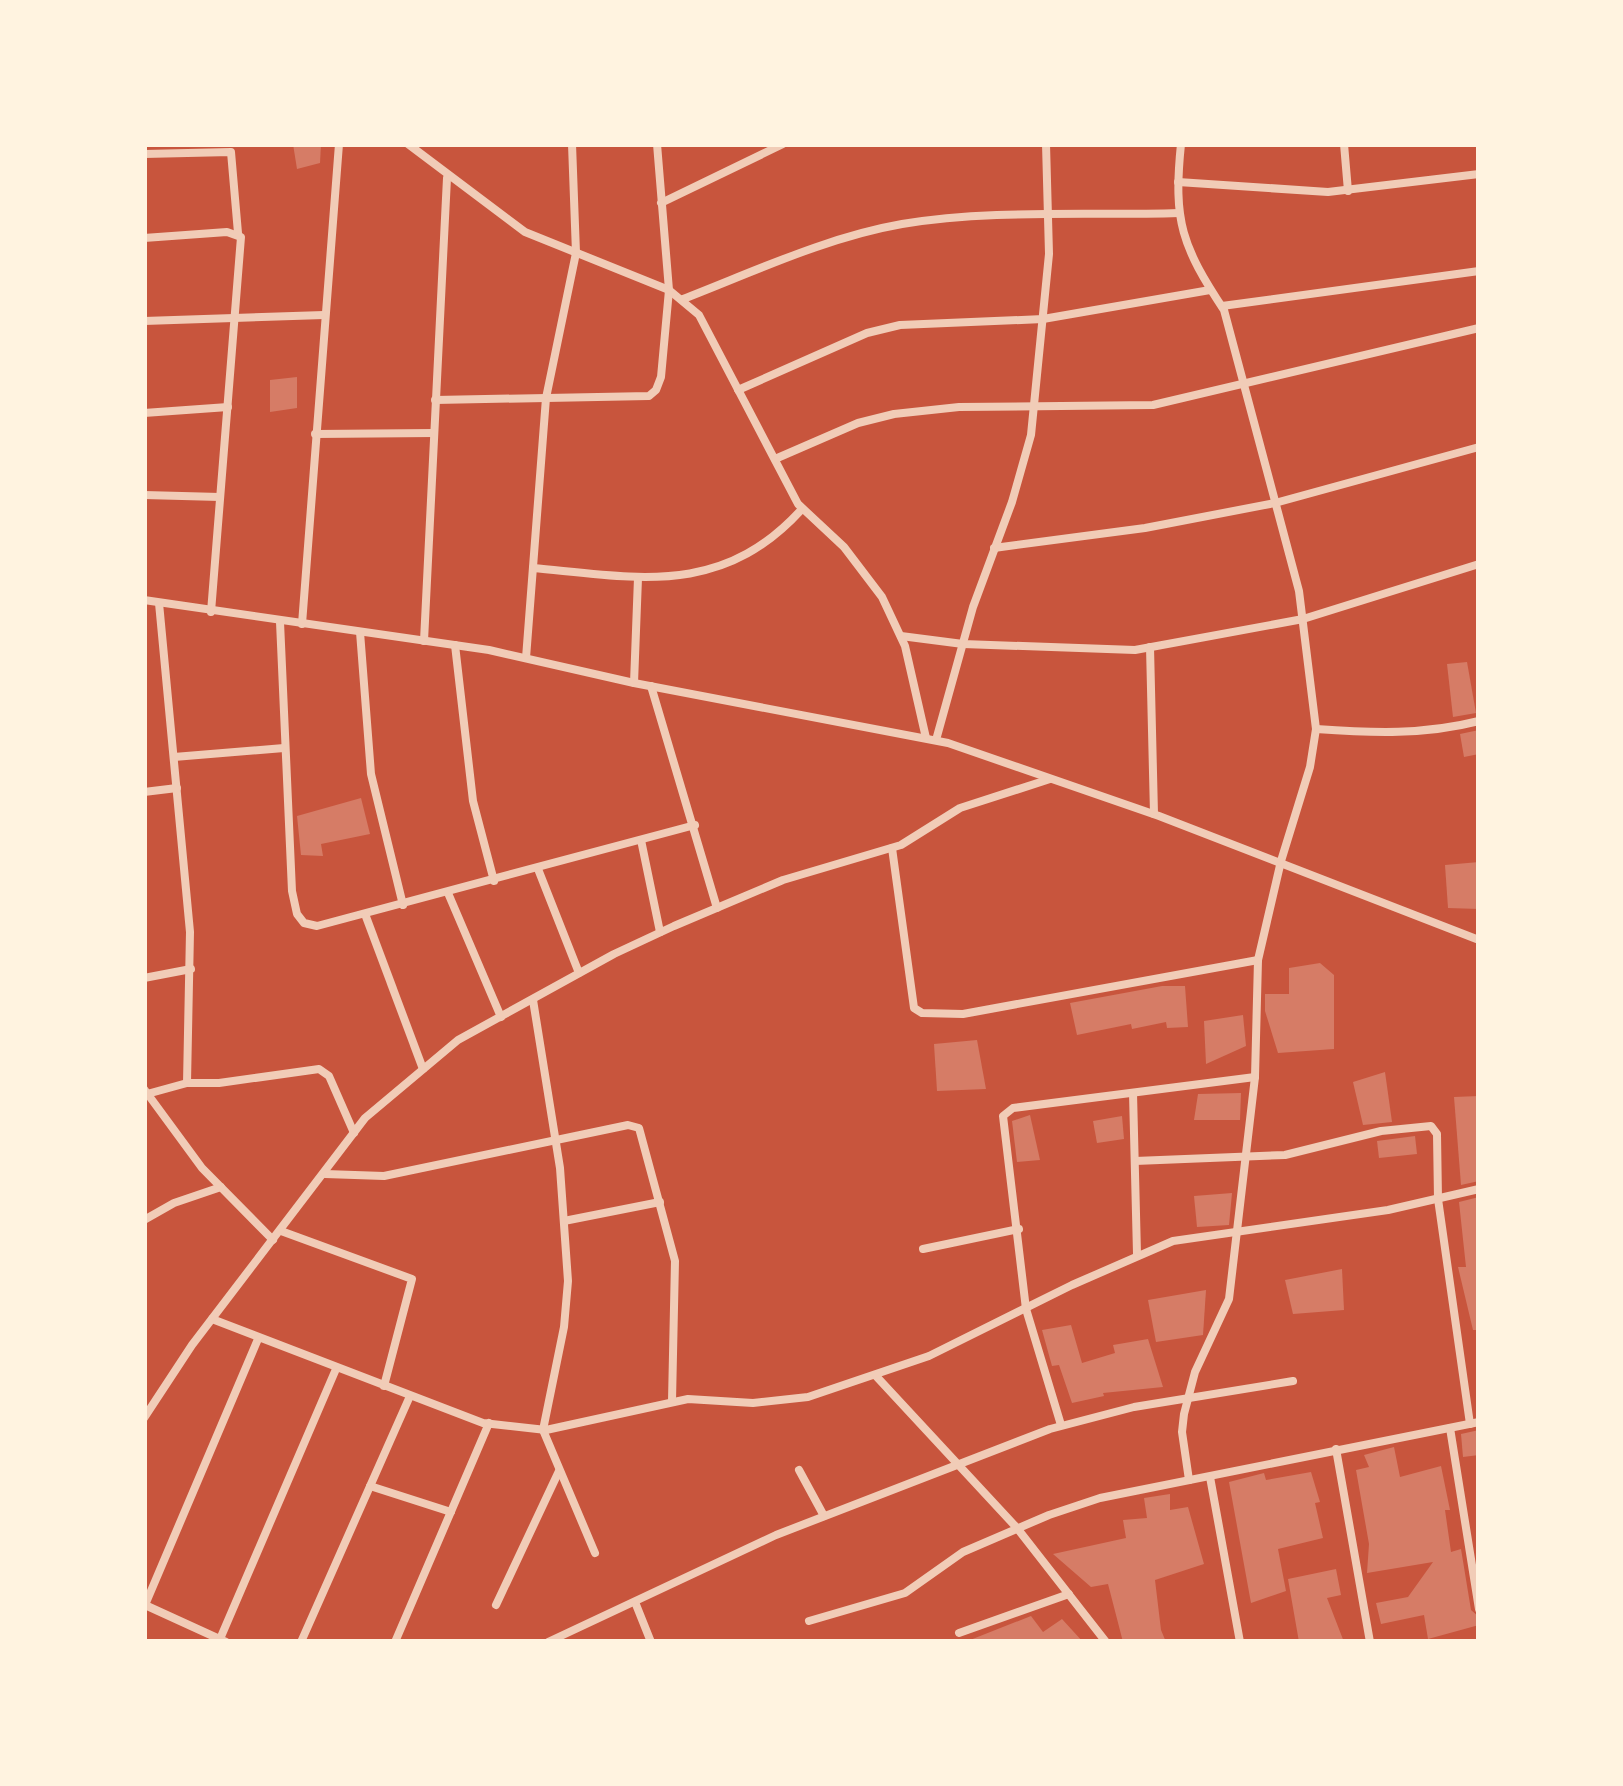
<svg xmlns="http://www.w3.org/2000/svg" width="1623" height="1786" viewBox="0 0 1623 1786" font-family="'Source Serif 4',serif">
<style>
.building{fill:#d67c66}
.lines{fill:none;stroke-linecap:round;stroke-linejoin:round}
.minor{stroke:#f1ccb7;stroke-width:8}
</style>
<rect width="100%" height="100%" fill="#c8553d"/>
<g class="building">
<polygon points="293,144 321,144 320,163 297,169"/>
<polygon points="297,377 297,408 270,412 270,380"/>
<polygon points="1467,662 1476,713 1453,717 1447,664"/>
<polygon points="1479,730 1479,754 1464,757 1460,734"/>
<polygon points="361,798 370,834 321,844 323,856 301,855 297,816"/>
<polygon points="1479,862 1479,909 1448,908 1445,865"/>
<polygon points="1320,963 1334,975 1334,1049 1278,1053 1265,1011 1265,994 1289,994 1289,968"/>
<polygon points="1162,986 1185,986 1188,1027 1167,1028 1166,1022 1132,1029 1131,1024 1077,1035 1070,1003"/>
<polygon points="1243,1015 1246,1046 1206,1064 1204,1021"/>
<polygon points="977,1040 986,1089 937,1091 934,1044"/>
<polygon points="1385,1072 1392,1122 1363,1125 1353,1082"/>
<polygon points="1241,1093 1240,1120 1194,1120 1198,1094"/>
<polygon points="1479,1096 1479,1181 1461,1185 1454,1097"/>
<polygon points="1030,1115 1040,1160 1017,1162 1012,1121"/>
<polygon points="1122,1116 1124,1139 1097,1143 1093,1121"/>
<polygon points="1415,1136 1417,1154 1379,1158 1377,1141"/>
<polygon points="1232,1193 1229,1225 1197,1227 1194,1196"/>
<polygon points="1479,1197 1479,1330 1473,1330 1458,1267 1466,1267 1459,1202"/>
<polygon points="1342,1269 1344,1310 1293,1314 1285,1280"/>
<polygon points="1206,1290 1203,1335 1156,1342 1148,1300"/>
<polygon points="1071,1325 1082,1363 1115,1353 1113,1345 1148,1339 1163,1387 1103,1393 1104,1396 1072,1403 1059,1365 1052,1366 1042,1330"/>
<polygon points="1479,1430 1479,1455 1463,1457 1461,1434"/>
<polygon points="1394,1447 1400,1477 1441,1466 1450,1510 1445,1510 1451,1552 1461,1549 1471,1610 1479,1617 1479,1625 1428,1639 1424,1615 1381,1624 1376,1603 1408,1597 1433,1562 1367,1573 1369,1544 1356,1470 1369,1467 1364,1455"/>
<polygon points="1311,1472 1320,1502 1315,1503 1323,1538 1278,1549 1286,1591 1251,1603 1229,1482 1264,1473 1266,1480"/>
<polygon points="1170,1494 1170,1510 1188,1507 1204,1564 1155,1580 1161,1630 1166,1642 1123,1642 1108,1584 1091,1587 1053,1554 1126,1538 1123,1520 1147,1518 1144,1498"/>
<polygon points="1336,1569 1341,1595 1327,1598 1344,1642 1299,1642 1288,1579"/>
<polygon points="1031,1616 1043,1632 1062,1619 1083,1642 965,1642"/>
</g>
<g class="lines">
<g class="minor">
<polyline points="408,144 525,232 669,290 699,315 798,504 844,547 882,597 905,646 926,738"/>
<path d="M1181 144C1173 222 1182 246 1224 310L1299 591 1316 729 1310 767 1281 861 1258 960 1255 1077 1229 1299 1195 1372 1184 1414 1182 1432 1189 1480"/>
<polyline points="1344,144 1348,191"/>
<polyline points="144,154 231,152 238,233"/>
<polyline points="1178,182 1328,192 1479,174"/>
<polyline points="661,203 783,144"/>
<polyline points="144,238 227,232 241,237 211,612"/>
<path d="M683 299C753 272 827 237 902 224 993 209 1087 216 1179 213"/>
<polyline points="1222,306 1479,271"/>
<polyline points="144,321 324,315"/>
<polyline points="738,390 867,333 900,325 1043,319 1210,290"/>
<polyline points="435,400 649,396 656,390 661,377 669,290 657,144"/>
<polyline points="144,413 228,407"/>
<polyline points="315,434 434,433"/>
<polyline points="775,459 858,423 894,414 959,407 1153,405 1479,328"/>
<polyline points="144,495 220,497"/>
<polyline points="994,548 1145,528 1275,503 1479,447"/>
<path d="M533 568C639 578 722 597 802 509"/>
<polyline points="144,600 489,650 634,683 948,743 1159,816 1479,940"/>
<polyline points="159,603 190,932 187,1083"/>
<polyline points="280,622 292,891 297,914 304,923 317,926 695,825"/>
<polyline points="302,624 339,144"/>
<polyline points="360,632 371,774 403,905"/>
<polyline points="901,636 963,644 1135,650 1303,619 1479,564"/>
<polyline points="424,641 447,178"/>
<polyline points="455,645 473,801 494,881"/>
<polyline points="1150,647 1154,814"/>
<polyline points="526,658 546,398 576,253 572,144"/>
<polyline points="634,683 638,578"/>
<polyline points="651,686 717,908"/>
<path d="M1316 729C1373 733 1424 735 1479 721"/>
<polyline points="936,740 973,607 1012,502 1031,435 1049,254 1046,144"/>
<polyline points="174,757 284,748"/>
<polyline points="144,792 177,788"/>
<polyline points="641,840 660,932"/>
<polyline points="892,848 914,1008 922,1013 963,1014 1258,960"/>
<polyline points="538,869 579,973"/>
<polyline points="448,893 501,1017"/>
<polyline points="365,914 423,1069"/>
<polyline points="144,978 191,969"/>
<polyline points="533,1000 560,1168 568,1281 564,1327 543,1430 595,1553"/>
<polyline points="144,1089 202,1168 273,1240"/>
<polyline points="1133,1093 1137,1254"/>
<polyline points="147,1094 187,1083 219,1083 319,1069 329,1076 354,1133"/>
<polyline points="1135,1161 1285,1155 1381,1131 1431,1126 1437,1134 1438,1199 1470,1424"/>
<polyline points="325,1174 384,1176 628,1125 639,1128 675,1261 672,1401"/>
<polyline points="144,1220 174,1203 221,1187"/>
<polyline points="564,1221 660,1202"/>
<polyline points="281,1231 412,1279 384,1386"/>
<polyline points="923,1249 1019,1229"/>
<polyline points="212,1319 483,1423 546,1430 688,1399 753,1403 808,1397 929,1356 1072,1285 1173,1241 1388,1210 1479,1189"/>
<polyline points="876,1376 1017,1528 1106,1642"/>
<polyline points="144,1418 192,1345 365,1118 458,1040 614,954 674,926 783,880 901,845 960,808 1050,779"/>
<polyline points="1061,1425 1026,1309 1003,1116 1013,1108 1255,1077"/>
<polyline points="1450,1428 1479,1609"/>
<polyline points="1336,1449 1370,1642"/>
<polyline points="799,1470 824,1516"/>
<polyline points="1210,1477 1240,1642"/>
<polyline points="370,1486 451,1512"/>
<polyline points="635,1602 651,1642"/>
<polyline points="145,1605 258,1339"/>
<polyline points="145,1605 226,1642"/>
<polyline points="496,1605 559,1471"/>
<polyline points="809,1621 905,1593 963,1552 1049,1515 1100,1498 1479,1422"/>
<polyline points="959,1633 1069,1594"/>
<polyline points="220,1639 336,1369"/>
<polyline points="301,1642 410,1396"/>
<polyline points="395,1642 489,1423"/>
<polyline points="548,1642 776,1535 1050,1429 1134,1407 1293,1381"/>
</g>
</g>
<rect width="1623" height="1786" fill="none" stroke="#fff3e0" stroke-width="294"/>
</svg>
